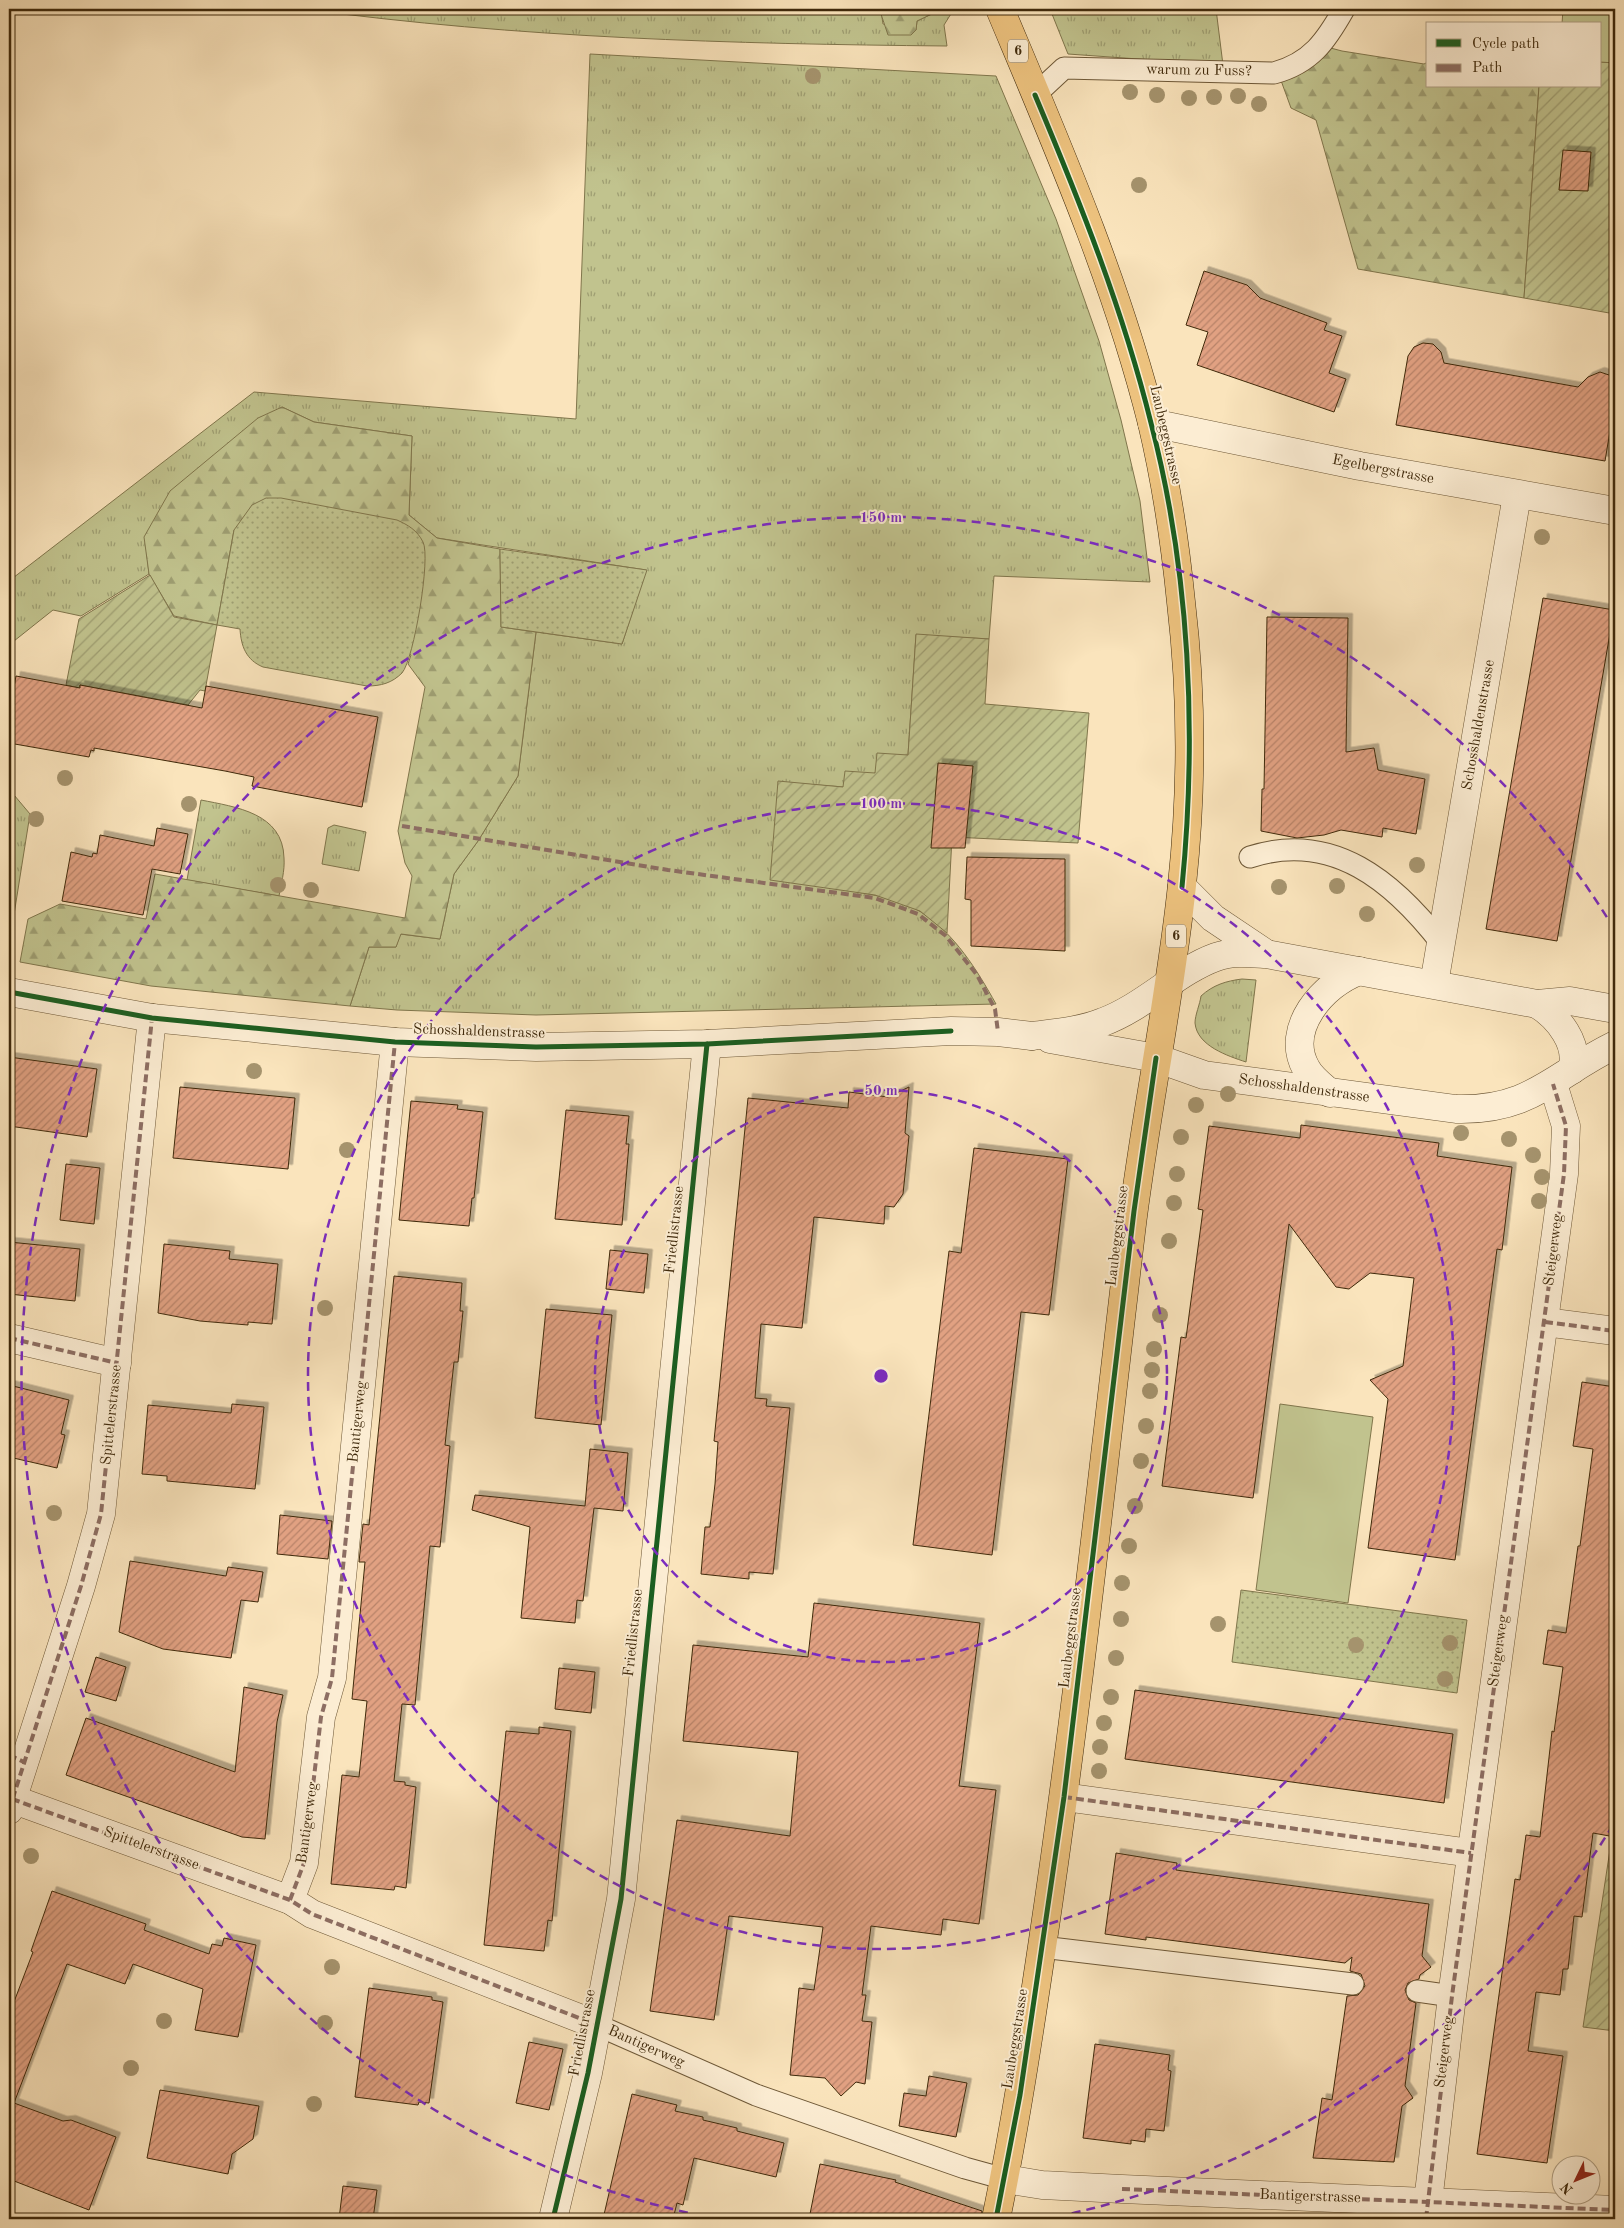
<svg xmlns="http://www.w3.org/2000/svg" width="1624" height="2228" viewBox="0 0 1624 2228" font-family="'Old Standard TT',serif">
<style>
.grass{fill:url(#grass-tufts);stroke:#80764c}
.forest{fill:url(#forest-firs);stroke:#80764c}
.park{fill:url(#park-dots);stroke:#80764c}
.garden{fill:url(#garden-furrows);stroke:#80764c}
.pitch{fill:#c1c38e;stroke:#80764c}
.building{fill:url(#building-hatch);stroke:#3f290b;filter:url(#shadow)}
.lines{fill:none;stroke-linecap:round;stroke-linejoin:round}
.service-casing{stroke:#6e5837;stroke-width:23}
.minor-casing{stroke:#6e5837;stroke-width:29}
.tertiary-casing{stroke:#6e5837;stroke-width:29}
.primary-casing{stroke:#3f290b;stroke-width:29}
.service{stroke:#fcedd3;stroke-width:21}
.minor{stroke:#fcedd3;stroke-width:28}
.tertiary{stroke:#fcedd3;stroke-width:28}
.primary{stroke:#edc27e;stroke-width:28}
.quiet{stroke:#8d6e63;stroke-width:4;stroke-dasharray:8 4;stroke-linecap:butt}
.cycleway-casing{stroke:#fcedd3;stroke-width:8}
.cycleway{stroke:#1b5e20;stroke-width:5}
.tree{fill:#a5936d}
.ring{fill:none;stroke:#7b2cbf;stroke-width:2.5;stroke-dasharray:9 6}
.labels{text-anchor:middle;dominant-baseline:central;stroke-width:4;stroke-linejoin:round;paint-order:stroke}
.shield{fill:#fcedd3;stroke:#786447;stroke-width:1}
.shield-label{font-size:14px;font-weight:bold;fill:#3f290b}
.street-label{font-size:15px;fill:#3f290b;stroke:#fcedd3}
.centre{fill:#7b2cbf;stroke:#fcedd3;stroke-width:2.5}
.ring-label{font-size:15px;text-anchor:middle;font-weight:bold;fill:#7b2cbf;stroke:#fcedd3;stroke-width:4;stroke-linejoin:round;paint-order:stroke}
</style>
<defs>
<pattern id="grass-tufts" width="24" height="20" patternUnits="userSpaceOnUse" patternTransform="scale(1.25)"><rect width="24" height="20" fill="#c1c38e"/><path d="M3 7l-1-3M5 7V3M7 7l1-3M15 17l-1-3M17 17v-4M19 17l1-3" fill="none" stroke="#9e9e72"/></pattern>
<pattern id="forest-firs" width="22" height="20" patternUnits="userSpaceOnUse" patternTransform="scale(1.25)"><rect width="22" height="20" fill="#c1c38e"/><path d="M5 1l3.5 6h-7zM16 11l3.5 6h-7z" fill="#9e9e72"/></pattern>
<pattern id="park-dots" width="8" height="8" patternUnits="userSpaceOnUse" patternTransform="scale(1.25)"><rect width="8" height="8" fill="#c1c38e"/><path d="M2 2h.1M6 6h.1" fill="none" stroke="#9e9e72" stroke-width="1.8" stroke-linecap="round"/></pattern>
<pattern id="garden-furrows" width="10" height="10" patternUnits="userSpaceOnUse" patternTransform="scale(1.25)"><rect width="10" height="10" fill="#c1c38e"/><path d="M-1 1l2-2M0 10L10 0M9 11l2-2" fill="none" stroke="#9e9e72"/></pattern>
<pattern id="building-hatch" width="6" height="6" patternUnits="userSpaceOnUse" patternTransform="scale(1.25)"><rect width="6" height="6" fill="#e1a182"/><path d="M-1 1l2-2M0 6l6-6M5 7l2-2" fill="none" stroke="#b88369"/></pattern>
<filter id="shadow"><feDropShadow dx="4.5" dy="-4.5" stdDeviation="0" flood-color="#0004"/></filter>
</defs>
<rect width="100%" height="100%" fill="#fae4bc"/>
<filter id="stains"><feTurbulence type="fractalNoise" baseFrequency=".004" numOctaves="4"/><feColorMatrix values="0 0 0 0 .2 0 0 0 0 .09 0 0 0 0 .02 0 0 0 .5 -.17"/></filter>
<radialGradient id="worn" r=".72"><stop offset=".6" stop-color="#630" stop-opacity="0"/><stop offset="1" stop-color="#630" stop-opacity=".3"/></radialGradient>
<g class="grass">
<path d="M304 9H860L881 11 883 24 916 30 917 21 936 12 935 9H954L944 25 947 46C732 44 518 38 304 9Z"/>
<polygon points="1050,9 1216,9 1223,65 1068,54"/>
<path d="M590 54 996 76 1056 219 1099 341 1121 420 1140 501 1150 582 994 576 989 639 916 635 908 755 875 773 844 787 778 782 835 888C863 893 896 897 921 912 955 934 977 970 996 1004L536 1015 397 1010 350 1006 369 947H396L400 934 440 939 454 874 478 841 518 776 536 632 622 644 646 570 437 538 409 515 412 436 314 422 282 407 145 537 149 574 81 616 53 610 9 645V581L254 392 576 419Z"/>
<polygon points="9,789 30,814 9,946"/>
<path d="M201 800C236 807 283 813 284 858 285 871 281 884 279 896L187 880Z"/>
<polygon points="334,825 366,832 359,871 322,864 328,828"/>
<path d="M1242 979 1256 980 1246 1062C1228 1056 1197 1046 1195 1023 1195 1015 1200 1004 1201 996 1213 985 1226 981 1242 979Z"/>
</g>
<g class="forest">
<polygon points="860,9 935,9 936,12 917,21 916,30 911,35 888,35 880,11"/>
<polygon points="1323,46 1342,51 1424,64 1428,62 1428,86 1539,86 1524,298 1358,269 1316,120 1291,108 1279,75"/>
<polygon points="282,407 314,422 412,436 409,515 437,538 500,549 501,627 536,632 518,776 478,841 454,874 440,939 401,934 396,947 369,947 350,1006 151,986 20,962 28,919 60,904 146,919 155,874 405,918 412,876 405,863 398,831 425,687 408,664 411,655 234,530 217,625 174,616 149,574 144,537 170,491 258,418"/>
</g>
<g class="park">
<path d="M266 498H281L397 520C408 525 417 530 423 542 431 557 414 659 402 673 392 683 381 686 367 686L263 667C246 660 241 646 240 629L217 625 234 530 252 505Z"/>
<polygon points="500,549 647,570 622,644 501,627"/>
<polygon points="1241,1590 1467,1620 1457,1693 1232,1662"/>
</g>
<g class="garden">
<polygon points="1600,62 1615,63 1615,314 1524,298 1539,86 1600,86"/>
<polygon points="150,575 174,617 217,625 205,691 200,690 188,705 80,685 79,688 66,685 79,619"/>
<polygon points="916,634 989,639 985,704 1089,713 1078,843 952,837 947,933 920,911 875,895 770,880 778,781 843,787 845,771 875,773 877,753 908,755"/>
<polygon points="1611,1843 1615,1843 1615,2031 1583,2027"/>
</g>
<g class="pitch">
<polygon points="1563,9 1615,9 1615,63 1600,62 1600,24 1562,24"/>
<polygon points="1280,1404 1373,1417 1348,1603 1256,1590"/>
</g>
<g class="building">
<polygon points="1563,150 1591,152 1588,191 1559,190"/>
<polygon points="1204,271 1247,285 1260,298 1327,323 1324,330 1342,336 1329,373 1346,379 1334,412 1197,365 1208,332 1186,325"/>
<polygon points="1423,343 1433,344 1441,352 1444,363 1578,387 1588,377 1600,372 1615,377 1615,401 1605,461 1396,425 1408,356 1414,347"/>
<polygon points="1543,598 1614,610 1557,941 1486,929"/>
<polygon points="1267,617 1348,618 1346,752 1374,748 1378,770 1425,779 1416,834 1383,828 1382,837 1341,830 1324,835 1297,838 1261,831 1262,789 1264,789"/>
<polygon points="16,676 80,688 80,685 202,708 206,686 378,717 362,807 252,786 254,777 225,771 94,748 94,751 91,750 89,757 9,743 9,715"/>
<polygon points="938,763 973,766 965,848 931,848"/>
<polygon points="157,828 188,834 180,874 152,869 143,915 62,901 71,852 92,857 93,853 97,854 100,835 154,846"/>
<polygon points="967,857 1065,859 1065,951 971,946 971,900 965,899"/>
<polygon points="9,1057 97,1069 87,1137 9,1126"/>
<polygon points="180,1087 295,1098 288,1169 173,1158"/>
<polygon points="909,1087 905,1133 909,1136 903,1194 894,1207 885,1206 884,1224 814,1217 802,1328 761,1324 755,1398 767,1399 766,1406 790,1408 773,1574 749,1572 749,1579 701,1574 705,1527 710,1527 715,1484 718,1442 714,1441 748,1098 848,1108 849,1092 888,1097"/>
<polygon points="411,1101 458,1105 457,1109 483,1112 474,1198 472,1198 469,1226 399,1220"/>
<polygon points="566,1110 629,1116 626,1144 629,1144 622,1225 555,1219"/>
<polygon points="1301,1125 1439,1143 1437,1156 1512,1167 1502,1250 1497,1249 1455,1560 1368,1548 1388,1399 1370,1380 1403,1366 1414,1278 1370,1273 1349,1289 1336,1287 1289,1224 1253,1498 1162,1486 1181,1337 1186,1338 1203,1210 1198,1209 1209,1126 1300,1138"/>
<polygon points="974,1148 1068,1159 1049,1315 1021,1312 992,1555 913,1545 949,1251 961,1253"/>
<polygon points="66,1164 100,1168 94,1224 60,1220"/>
<polygon points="9,1242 80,1249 75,1301 9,1294"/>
<polygon points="164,1244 230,1251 229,1259 278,1264 272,1324 248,1322 248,1325 200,1321 158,1313"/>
<polygon points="610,1250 648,1254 644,1293 606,1289"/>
<polygon points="394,1276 462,1283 460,1311 463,1311 458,1362 454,1362 445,1445 450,1446 440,1547 430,1546 415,1705 402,1704 394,1781 405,1782 405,1785 416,1787 406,1888 395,1886 394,1890 331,1884 342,1775 359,1777 367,1701 352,1699 365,1562 359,1562 363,1524 369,1525"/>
<polygon points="546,1309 612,1315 601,1425 535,1418"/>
<polygon points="1582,1382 1615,1387 1615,1837 1593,1833 1582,1917 1574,1916 1568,1969 1563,1969 1560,1995 1536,1992 1528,2051 1563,2056 1547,2163 1477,2154 1515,1879 1520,1880 1526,1835 1540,1837 1552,1731 1554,1732 1563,1667 1543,1664 1548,1630 1566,1633 1578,1546 1580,1546 1593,1449 1573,1446"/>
<polygon points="9,1385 69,1400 61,1434 65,1435 57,1468 9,1457"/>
<polygon points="232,1404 264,1407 255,1489 167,1481 167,1476 142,1474 148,1405 231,1413"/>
<polygon points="590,1449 628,1453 623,1511 594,1508 583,1601 577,1600 575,1623 521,1618 530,1527 472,1510 475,1495 585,1506"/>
<polygon points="280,1515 332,1521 328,1559 277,1554"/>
<polygon points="130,1561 226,1576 228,1567 263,1572 258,1602 241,1600 231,1658 163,1649 119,1632"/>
<polygon points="814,1603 980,1623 959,1786 996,1790 979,1924 943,1919 941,1935 871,1926 862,1995 866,1995 862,2021 872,2022 865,2084 856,2082 841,2096 825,2078 790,2075 799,1988 814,1990 823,1927 729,1916 714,2020 650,2011 677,1820 790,1836 798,1752 683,1741 693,1645 808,1657"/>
<polygon points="96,1657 126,1667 116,1701 85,1692"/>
<polygon points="559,1668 595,1672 591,1713 555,1709"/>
<polygon points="244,1687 283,1695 277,1722 265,1839 242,1837 66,1775 86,1718 235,1772"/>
<polygon points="1135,1690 1453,1734 1444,1803 1125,1759"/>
<polygon points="539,1727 571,1731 552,1921 548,1920 544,1951 484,1945 506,1731 539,1734"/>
<polygon points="1116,1853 1177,1863 1176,1870 1429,1904 1422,1956 1431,1967 1420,1975 1419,1979 1408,1983 1405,1990 1409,2000 1416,2003 1405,2086 1413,2098 1402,2106 1394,2162 1313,2158 1322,2098 1332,2100 1347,1996 1358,1995 1365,1986 1361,1974 1350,1971 1352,1957 1345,1963 1146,1937 1146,1940 1105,1934"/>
<polygon points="52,1891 146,1924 144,1930 209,1954 212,1944 222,1946 224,1938 256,1945 238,2037 195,2030 203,1989 133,1964 125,1984 67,1964 14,2103 63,2121 71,2120 116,2137 89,2210 9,2179 9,2015 33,1952 31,1951"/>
<polygon points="369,1988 432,1997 432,2000 443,2002 429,2103 419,2102 418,2105 355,2097"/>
<polygon points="529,2042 563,2049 549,2110 516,2103"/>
<polygon points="1095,2044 1170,2055 1168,2070 1171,2071 1164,2131 1146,2129 1145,2142 1131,2140 1131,2144 1083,2138"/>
<polygon points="929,2076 967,2083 956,2137 899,2126 904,2093 926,2096"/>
<polygon points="160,2090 259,2106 253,2139 232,2154 228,2174 147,2158"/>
<polygon points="632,2094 677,2105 675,2111 703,2117 703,2120 737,2128 737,2131 784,2143 776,2177 694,2158 683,2205 677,2203 673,2219 603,2219"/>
<polygon points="820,2164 896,2180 895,2182 982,2211 981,2219 809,2219"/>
<polygon points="343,2186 377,2190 373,2219 339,2219"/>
</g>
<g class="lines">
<g class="service-casing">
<g id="service">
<path d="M1035 95 1064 68 1274 73C1311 63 1326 41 1344 9"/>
<path d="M1250 857C1333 830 1394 882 1442 944"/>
<polyline points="1042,1947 1353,1984"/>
<polyline points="1417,1991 1452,1996"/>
<polyline points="597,2025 756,2095 965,2168 1005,2179"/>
</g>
</g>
<g class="minor-casing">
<g id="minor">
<polyline points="1152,423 1360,466 1615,511"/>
<polyline points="1434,984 1517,495"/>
<polyline points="9,992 152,1018 395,1042 536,1047 707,1044 951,1031 998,1032 1032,1036"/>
<polyline points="1545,1322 1615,1331"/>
<polyline points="9,1338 117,1363"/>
<polyline points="1064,1797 1471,1853"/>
<polyline points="12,1799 290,1900 312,1914 597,2025"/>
<polyline points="9,1810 81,1586 101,1514 152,1018"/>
<polyline points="290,1900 304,1863 321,1717 332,1678 395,1042"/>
<polyline points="1005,2179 1042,2185 1122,2189 1615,2210"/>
<polyline points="553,2219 588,2073 621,1899 707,1044"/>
<polyline points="1426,2219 1452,1996 1564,1174 1566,1126 1553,1084"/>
</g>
</g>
<g class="tertiary-casing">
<g id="tertiary">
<polyline points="1182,887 1213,918 1265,953"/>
<path d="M1537 1004C1558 1017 1580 1044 1572 1070"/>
<path d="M1032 1036C1055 1033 1081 1031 1103 1022 1144 1007 1177 971 1216 957 1232 951 1250 953 1266 954L1537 1004 1570 1001 1615 1009"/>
<path d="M1050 1039 1156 1058 1204 1075 1456 1109C1532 1111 1553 1075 1615 1045"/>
<path d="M1330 1093C1322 1086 1311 1078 1306 1068 1284 1029 1323 984 1359 971"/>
</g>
</g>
<g class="primary-casing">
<path id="primary" d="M996 2219C1015 2127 1029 2034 1043 1940 1078 1705 1103 1468 1131 1232 1145 1116 1170 1001 1182 885 1192 791 1192 695 1181 602 1175 542 1166 482 1152 423 1116 280 1057 145 1000 9"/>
</g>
<use href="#service" class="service"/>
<use href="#minor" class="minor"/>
<use href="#tertiary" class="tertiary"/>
<use href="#primary" class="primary"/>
<g class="quiet">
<polyline points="402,826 668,870 875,898 918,914 946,936 977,975 995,1009 998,1032"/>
<polyline points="1545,1322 1615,1331"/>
<polyline points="9,1338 117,1363"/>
<polyline points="9,1755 24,1762"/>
<polyline points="1064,1797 1471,1853"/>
<polyline points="12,1799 290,1900 312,1914 597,2025"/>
<polyline points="9,1810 81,1586 101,1514 152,1018"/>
<polyline points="290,1900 304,1863 321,1717 332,1678 395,1042"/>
<polyline points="1122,2189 1615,2210"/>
<polyline points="1426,2219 1452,1996 1564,1174 1566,1126 1553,1084"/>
</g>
<g class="cycleway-casing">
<g id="cycleway">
<path d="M1035 95C1080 202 1123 310 1151 423 1190 573 1197 734 1182 887"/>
<polyline points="9,992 152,1018 395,1042 536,1047 707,1044 951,1031"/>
<polyline points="553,2219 588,2073 621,1899 707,1044"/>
<polyline points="996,2219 1020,2095 1064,1797 1134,1211 1156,1058"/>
</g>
</g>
<use href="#cycleway" class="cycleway"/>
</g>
<g class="tree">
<circle cx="813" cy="76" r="8"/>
<circle cx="1130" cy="92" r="8"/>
<circle cx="1157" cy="95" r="8"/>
<circle cx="1238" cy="96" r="8"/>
<circle cx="1214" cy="97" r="8"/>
<circle cx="1189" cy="98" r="8"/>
<circle cx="1259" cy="104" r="8"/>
<circle cx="1139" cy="185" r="8"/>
<circle cx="1542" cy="537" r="8"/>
<circle cx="65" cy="778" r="8"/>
<circle cx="189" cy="804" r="8"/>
<circle cx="36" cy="819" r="8"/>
<circle cx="1417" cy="865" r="8"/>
<circle cx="278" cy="885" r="8"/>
<circle cx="1337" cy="886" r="8"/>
<circle cx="1279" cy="887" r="8"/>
<circle cx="311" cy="890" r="8"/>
<circle cx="1367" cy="914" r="8"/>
<circle cx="254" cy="1071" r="8"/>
<circle cx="1228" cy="1094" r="8"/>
<circle cx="1196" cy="1105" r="8"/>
<circle cx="1461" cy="1133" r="8"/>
<circle cx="1181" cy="1137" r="8"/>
<circle cx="1509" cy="1139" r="8"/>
<circle cx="347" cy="1150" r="8"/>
<circle cx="1533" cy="1155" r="8"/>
<circle cx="1177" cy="1174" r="8"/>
<circle cx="1542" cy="1177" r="8"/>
<circle cx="1539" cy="1201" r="8"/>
<circle cx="1174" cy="1203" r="8"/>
<circle cx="1169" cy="1241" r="8"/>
<circle cx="325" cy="1308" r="8"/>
<circle cx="1160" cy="1315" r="8"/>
<circle cx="1154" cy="1349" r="8"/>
<circle cx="1152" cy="1370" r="8"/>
<circle cx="1150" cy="1391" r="8"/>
<circle cx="1146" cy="1426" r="8"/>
<circle cx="1141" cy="1461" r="8"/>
<circle cx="1135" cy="1506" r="8"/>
<circle cx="54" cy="1513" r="8"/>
<circle cx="1129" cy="1546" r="8"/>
<circle cx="1122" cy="1583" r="8"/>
<circle cx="1121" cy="1619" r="8"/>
<circle cx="1218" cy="1624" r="8"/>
<circle cx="1450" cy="1643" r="8"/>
<circle cx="1356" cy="1645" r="8"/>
<circle cx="1116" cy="1658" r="8"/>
<circle cx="1445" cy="1679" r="8"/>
<circle cx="1111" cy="1697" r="8"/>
<circle cx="1104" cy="1723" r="8"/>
<circle cx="1100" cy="1747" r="8"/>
<circle cx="1099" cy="1771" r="8"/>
<circle cx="31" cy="1856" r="8"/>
<circle cx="332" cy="1967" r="8"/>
<circle cx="164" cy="2021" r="8"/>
<circle cx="325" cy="2023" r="8"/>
<circle cx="131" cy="2068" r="8"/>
<circle cx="314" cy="2104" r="8"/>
</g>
<g class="ring">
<circle cx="881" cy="1376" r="286"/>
<circle cx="881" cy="1376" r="573"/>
<path d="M1613 1825A859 859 0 0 1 1045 2219M717 2219A859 859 0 1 1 1613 927"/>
</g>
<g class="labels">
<g class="shield">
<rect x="1008" y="39.5" width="20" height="23" rx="4"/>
<rect x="1166" y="924.5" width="20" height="23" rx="4"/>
</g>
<g class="shield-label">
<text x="1018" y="51">6</text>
<text x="1176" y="936">6</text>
</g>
<g class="street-label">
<text transform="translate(1199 71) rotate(1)">warum zu Fuss?</text>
<text transform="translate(1165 435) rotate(77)">Laubeggstrasse</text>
<text transform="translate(1383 470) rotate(11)">Egelbergstrasse</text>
<text transform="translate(1479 725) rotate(-80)">Schosshaldenstrasse</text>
<text transform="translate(479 1032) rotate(2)">Schosshaldenstrasse</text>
<text transform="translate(1304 1089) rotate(8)">Schosshaldenstrasse</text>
<text transform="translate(675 1230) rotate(-84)">Friedlistrasse</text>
<text transform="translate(1118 1236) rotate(-83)">Laubeggstrasse</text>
<text transform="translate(1554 1250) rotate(-83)">Steigerweg</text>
<text transform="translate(112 1415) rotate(-84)">Spittelerstrasse</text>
<text transform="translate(358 1422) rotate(-84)">Bantigerweg</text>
<text transform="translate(634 1633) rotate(-84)">Friedlistrasse</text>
<text transform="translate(1071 1638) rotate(-83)">Laubeggstrasse</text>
<text transform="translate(1499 1651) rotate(-82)">Steigerweg</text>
<text transform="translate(308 1823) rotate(-82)">Bantigerweg</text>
<text transform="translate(151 1849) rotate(20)">Spittelerstrasse</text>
<text transform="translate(583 2033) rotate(-79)">Friedlistrasse</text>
<text transform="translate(1016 2039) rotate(-81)">Laubeggstrasse</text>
<text transform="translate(646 2047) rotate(24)">Bantigerweg</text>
<text transform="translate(1445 2052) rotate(-83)">Steigerweg</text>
<text transform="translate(1310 2197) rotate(2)">Bantigerstrasse</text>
</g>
</g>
<circle cx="881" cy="1376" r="8" class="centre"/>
<g class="ring-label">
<text x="881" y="522">150 m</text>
<text x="881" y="808">100 m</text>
<text x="881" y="1095">50 m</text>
</g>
<rect width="1624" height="2228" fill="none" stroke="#fae4bc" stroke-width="30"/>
<rect x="10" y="10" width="1604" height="2208" fill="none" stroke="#3f290b" stroke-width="2.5"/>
<rect x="15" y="15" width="1594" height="2198" fill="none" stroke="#3f290b"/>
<rect x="1426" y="22" width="175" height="65" fill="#fcedd3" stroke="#b09f83"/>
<rect x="1436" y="39" width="25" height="8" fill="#1b5e20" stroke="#b09f83"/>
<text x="1472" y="48" font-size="15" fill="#3f290b">Cycle path</text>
<rect x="1436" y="64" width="25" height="8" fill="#8d6e63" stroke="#b09f83"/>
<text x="1472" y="72" font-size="15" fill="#3f290b">Path</text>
<g transform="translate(1576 2180) rotate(227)"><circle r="24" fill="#fcedd3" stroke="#b09f83"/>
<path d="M0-4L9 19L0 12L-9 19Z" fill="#8f2418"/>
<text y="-8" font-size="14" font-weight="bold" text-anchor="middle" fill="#3f290b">N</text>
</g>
<rect width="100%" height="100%" filter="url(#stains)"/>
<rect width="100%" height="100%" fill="url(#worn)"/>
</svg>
